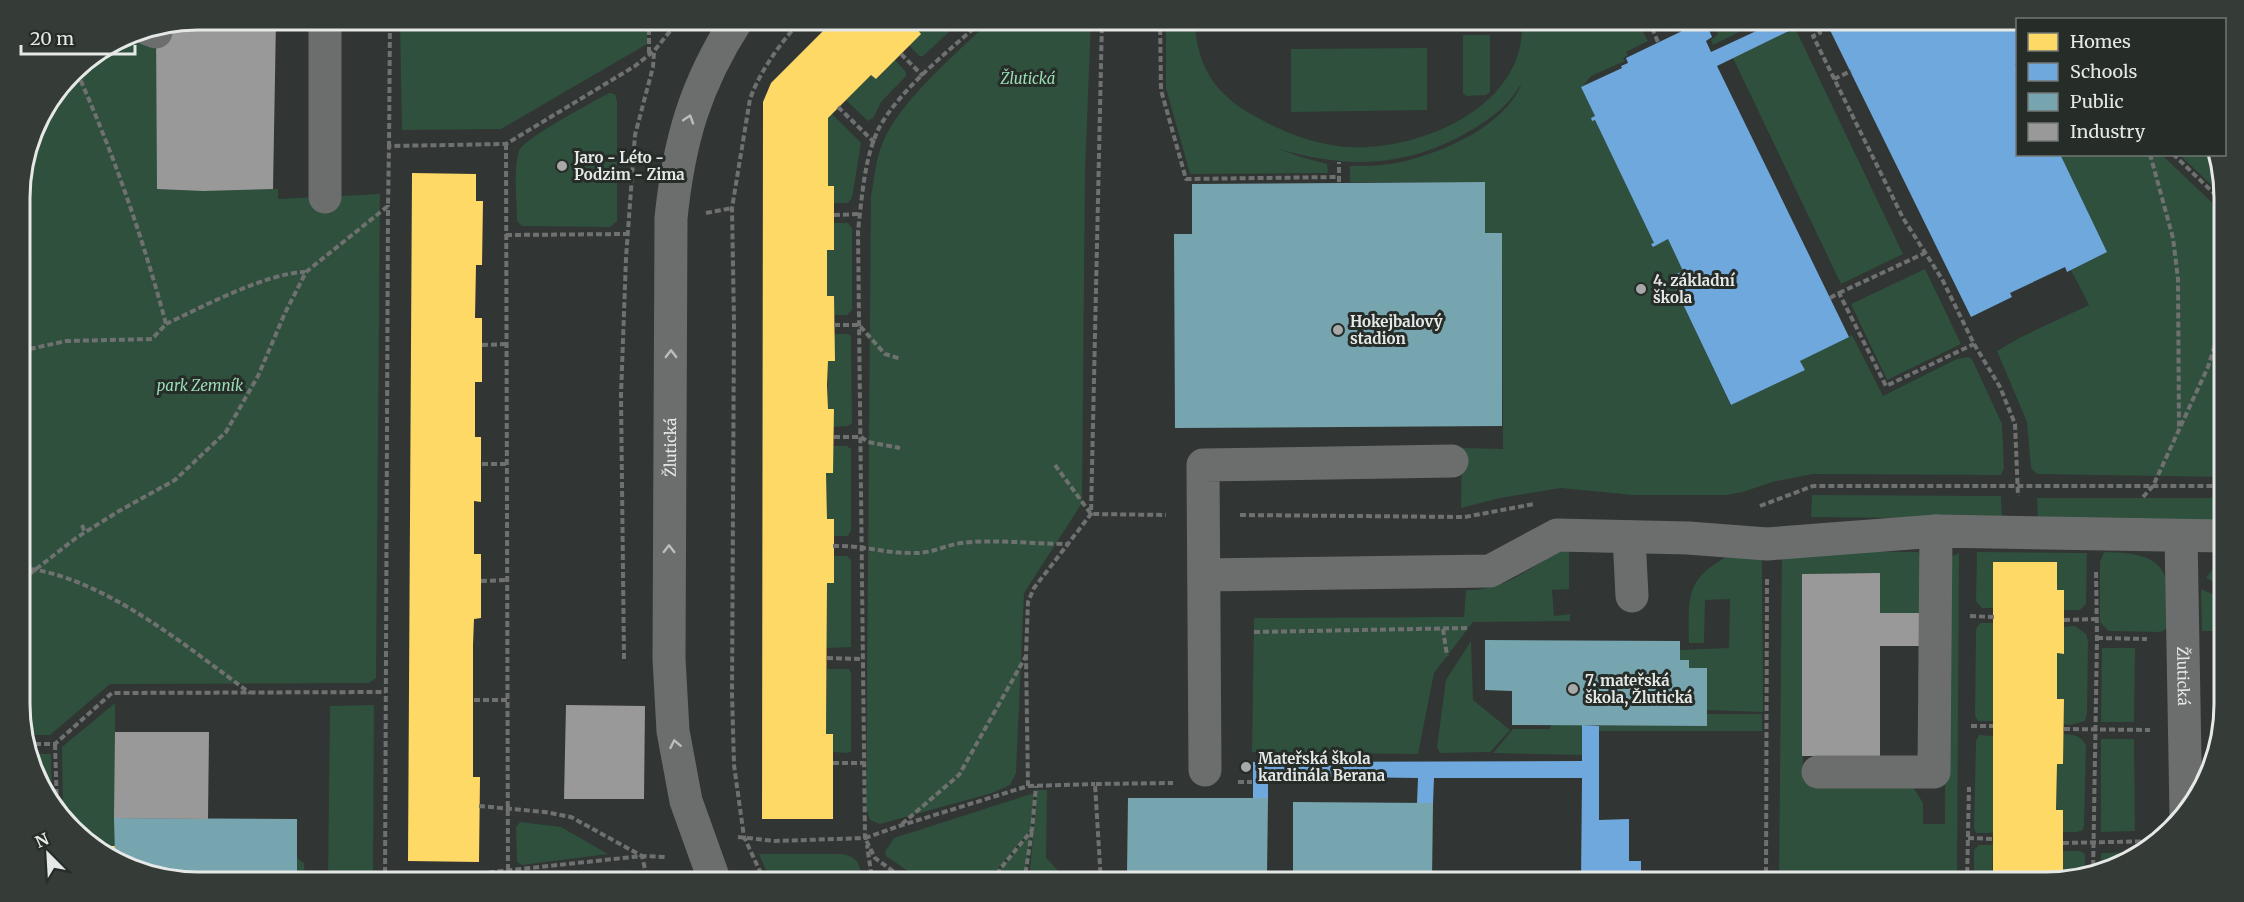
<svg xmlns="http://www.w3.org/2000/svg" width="2244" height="902" viewBox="0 0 2244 902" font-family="Merriweather,serif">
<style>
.green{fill:#2e503d;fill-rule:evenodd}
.homes{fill:#ffd966}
.schools{fill:#6fa8dc}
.public{fill:#76a5af}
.industry{fill:#999}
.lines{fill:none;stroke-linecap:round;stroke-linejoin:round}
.path{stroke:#6f7170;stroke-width:4;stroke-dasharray:6 3;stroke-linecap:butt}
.minor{stroke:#6c6e6d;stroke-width:33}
.oneway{stroke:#bbbdbc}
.poi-dot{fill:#a6a9a7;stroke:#262c28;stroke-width:2}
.labels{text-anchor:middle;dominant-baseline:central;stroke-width:6;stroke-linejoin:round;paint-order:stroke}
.park-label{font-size:15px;font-style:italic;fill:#99deb5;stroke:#262c28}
.poi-label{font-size:15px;font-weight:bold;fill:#e5e8e6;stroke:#262c28;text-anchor:start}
.street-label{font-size:15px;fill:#e5e8e6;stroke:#262c28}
.rim{fill:none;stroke:#e5e8e6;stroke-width:3}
</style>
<rect width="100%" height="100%" fill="#313533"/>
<g class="green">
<polygon points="400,20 454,20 455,22 484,22 484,20 565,20 565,23 593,22 593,20 647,20 647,44 501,129 402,130"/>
<polygon points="924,20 962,20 923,56 919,56 909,45 916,28"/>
<path d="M991 20H1091L1085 171 1082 503 1024 593 1016 773 1010 785 992 793 880 824 870 820 866 808 871 196C874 181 875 165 880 150 895 104 956 54 991 20Z"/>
<path d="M1166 20H1647L1642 30 1648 41 1626 52 1628 55 1623 58 1625 61 1591 76 1582 87 1595 116 1591 118 1595 120 1654 243 1652 246 1668 239 1683 271 1668 279H1671L1730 404 1729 406 1805 370 1800 361 1852 335 1883 396 1957 359 1968 357 1972 359 2002 424 2004 468 2001 475 1813 474 1772 482 1743 492 1725 495H1633L1561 488 1500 498 1461 508 1462 448 1503 449 1502 233H1485V182H1350V166C1367 166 1384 166 1401 162 1444 152 1505 126 1522 83 1518 88 1514 96 1509 101 1495 116 1479 126 1461 136 1400 168 1344 168 1279 149L1301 157 1327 164 1328 173 1190 174 1166 88ZM1522 25C1524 108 1418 152 1346 147 1315 144 1287 134 1260 119 1220 98 1199 73 1195 27Z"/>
<polygon points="1670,20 1694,20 1666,32 1664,30"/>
<polygon points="1711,20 1763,20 1713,45 1711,40 1718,34"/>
<polygon points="1795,28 1903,254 1841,284 1733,58"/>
<polygon points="127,35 157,50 157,189 278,189 278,199 380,194 376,678 369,683 110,684 50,735 23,735 20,186 38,119 80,64"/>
<polygon points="1463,35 1490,35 1490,92 1486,95 1466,96 1463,93"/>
<polygon points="1427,48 1427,110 1291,112 1291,49"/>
<polygon points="895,60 906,72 906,76 881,102 873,118 868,121 846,100 871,75 877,79"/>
<path d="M609 93 615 94 617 101V221L610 227 522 226 517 221C517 201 513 170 519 151 524 138 593 102 609 93Z"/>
<polygon points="832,114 861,143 852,198 848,203 834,203 834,186 828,186 828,118"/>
<polygon points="2060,155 2162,155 2223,213 2224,477 2037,474 2031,468 2027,422 1997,351 2021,337 2089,305 2071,270 2107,252"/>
<polygon points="2180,155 2215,155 2223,175 2223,196"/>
<polygon points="834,223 848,223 852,228 852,310 847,315 834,315 834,297 827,296 827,250 834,250"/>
<polygon points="1925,269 1961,344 1887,380 1851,304"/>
<polygon points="835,334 848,334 851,336 852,423 848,426 834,427 834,409 828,409 828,361"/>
<polygon points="833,446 847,446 851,449 851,530 848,536 834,536 833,519 827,519 826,473 833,472"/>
<polygon points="1812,495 2001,496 2002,519 1811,517"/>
<polygon points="2037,498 2224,498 2224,522 2038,520"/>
<path d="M1569 550V589L1552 590 1554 616 1570 614V621L1473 622 1434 673 1418 754 1252 752 1254 618 1464 617 1466 590C1504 591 1528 569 1559 551Z"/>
<polygon points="1782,551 1918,552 1922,556 1919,613 1880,613 1879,573 1802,574 1803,780 1808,784 1913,787 1923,803 1923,824 1945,824 1946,564 1950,557 1959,553 1957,882 1779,882"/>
<polygon points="1977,552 2087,553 2086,604 2080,610 2064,610 2064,590 2057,590 2057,562 1994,562 1993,608 1982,608 1976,601"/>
<path d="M2104 552C2126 553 2158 552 2166 579 2169 591 2166 614 2167 628L2161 632 2109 631 2100 622V562Z"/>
<polygon points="833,556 847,556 851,560 851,647 827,648 827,583 834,583"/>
<path d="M1728 556H1759L1762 561 1763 712 1707 710V669L1689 668 1680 660V650L1729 648 1730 599 1705 600 1704 643H1689C1689 598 1684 580 1728 556Z"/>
<polygon points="2224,561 2224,586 2206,578 2213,569"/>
<polygon points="2201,589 2219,597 2213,610 2224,615 2224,631 2202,631"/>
<polygon points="1980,623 1993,623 1993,721 1978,721 1975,716 1976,629"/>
<polygon points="2075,626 2086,634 2088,641 2087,713 2085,721 2070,725 2064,724 2064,700 2057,699 2057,653 2063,654 2064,627"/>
<polygon points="1471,641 1473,700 1510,730 1490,752 1440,753 1437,747 1446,680"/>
<polygon points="2102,648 2135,648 2134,722 2101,722"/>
<polygon points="827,669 849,669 851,673 851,751 848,753 833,752 833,735 826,734"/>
<polygon points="115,703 115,846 101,846 63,819 62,747"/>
<polygon points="374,705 373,882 328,882 330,706"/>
<polygon points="1707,714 1762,714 1762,731 1599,731 1599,726 1707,726"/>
<polygon points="1551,725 1582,725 1582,755 1493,753 1513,729 1550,729"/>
<path d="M2063 734C2075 735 2080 735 2086 745L2084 825 2083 830 2077 832H2063V811L2056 810 2057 764 2063 763Z"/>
<polygon points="1979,735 1993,736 1993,833 1976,833 1974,828 1976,741"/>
<polygon points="2101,739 2134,739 2135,831 2101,832"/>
<polygon points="31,754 51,754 52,797"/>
<polygon points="1037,790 1047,790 1046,858 1069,882 1029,882"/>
<polygon points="1034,793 1031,830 998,868 990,882 924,882 886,856 885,852 894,838"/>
<polygon points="520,822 561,827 608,854 522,865 517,862 516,827"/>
<polygon points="1031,833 1026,870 1026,882 993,882 1000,869"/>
<polygon points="1979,845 1993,845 1992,882 1974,882 1974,850"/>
<polygon points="2063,851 2080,851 2085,854 2085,877 2056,882 2056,874 2063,874"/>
<polygon points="2135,852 2135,856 2101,873 2101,853"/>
<path d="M759 854H842C854 856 859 861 861 873L855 882H771Z"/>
<polygon points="297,858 304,863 305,882 297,882"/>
<path d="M628 870C636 871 637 875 638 882H516L521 879Z"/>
</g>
<g class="homes">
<rect x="454" y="20" width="30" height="2"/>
<polygon points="565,20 593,20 593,22 565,23"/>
<polygon points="834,20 924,20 916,28 921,34 876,79 871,75 828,118 828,186 834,186 834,250 827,250 827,296 834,296 835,361 828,361 827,385 828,409 834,409 833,473 826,473 827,519 834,519 834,583 827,583 826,734 833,734 833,819 762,819 763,102 771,83"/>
<polygon points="412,173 476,174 476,201 483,201 482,265 476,265 475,318 482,318 482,382 475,382 475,437 481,437 481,502 474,501 474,554 481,554 481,618 474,619 473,645 473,777 480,777 479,862 408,861"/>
<polygon points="1993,562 2057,562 2057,590 2064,590 2064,654 2057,653 2057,699 2064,699 2063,764 2057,764 2056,810 2063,810 2063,875 2056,874 2056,882 1993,882"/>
<polygon points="101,846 115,846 115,856"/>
</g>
<g class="schools">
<polygon points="1705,20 1712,37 1706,41 1711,52 1780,20 1816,20 1795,28 1717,66 1849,337 1800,361 1805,370 1731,405 1671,279 1669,280 1668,278 1683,271 1668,239 1653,247 1651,244 1654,243 1595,120 1592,121 1591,118 1595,116 1581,87 1622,68 1621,66 1628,63 1626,58"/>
<polygon points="1825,20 2018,20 2018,62 2015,64 2018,68 2018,154 2060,154 2107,252 2067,272 2065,267 2010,293 2012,297 1971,317"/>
<polygon points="1582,725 1599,726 1599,820 1629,819 1629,861 1641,861 1641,881 1581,881 1582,778 1434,778 1433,803 1417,803 1418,778 1268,776 1268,798 1253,798 1253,762 1582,761"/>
</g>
<g class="public">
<polygon points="1485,182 1485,233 1502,233 1502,426 1175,428 1174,234 1192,234 1192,184"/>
<polygon points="1485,640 1680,641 1680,660 1689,660 1689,668 1707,668 1707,726 1512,725 1512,691 1485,690"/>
<polygon points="1128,798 1268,798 1267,875 1127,875"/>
<polygon points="1293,802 1433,803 1432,880 1293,880"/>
<polygon points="114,818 297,819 297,882 198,882 141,873 115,856"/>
<polygon points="1457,879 1563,880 1563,882 1457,882"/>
</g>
<g class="industry">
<polygon points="198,20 276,20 273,189 203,191 157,189 156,28"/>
<polygon points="1880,573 1880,613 1919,613 1919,646 1880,646 1880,756 1802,756 1802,574"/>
<polygon points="566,705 645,706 644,799 564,799"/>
<polygon points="115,732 209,732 208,819 114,818"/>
</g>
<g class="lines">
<g class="path">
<polyline points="649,20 649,54"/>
<polyline points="1160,20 1161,90 1186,179 1339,177"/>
<polyline points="1656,20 1652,28 1658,42"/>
<polyline points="1814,21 1820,33 1813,36 1903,218 1942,279 1974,344 2000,387 2015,424 2018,496"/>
<polyline points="901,54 923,76"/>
<polyline points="1834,79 1851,71"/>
<polyline points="838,107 875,143"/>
<polyline points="506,144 508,882"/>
<polyline points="389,147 390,20"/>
<polyline points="2150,154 2173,238 2178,279 2179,427"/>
<polyline points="2173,154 2223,202"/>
<polyline points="1339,182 1339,162"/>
<polyline points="706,213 732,208"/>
<polyline points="834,215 860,214"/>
<polyline points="506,235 628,234"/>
<polyline points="1839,293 1925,253"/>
<polyline points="1830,298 1839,293 1886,386 1974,344"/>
<path d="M166 324C202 307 266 273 305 272"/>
<polyline points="834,325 859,325 885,354 901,359"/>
<polyline points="482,345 507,344"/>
<path d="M21 351 66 341 152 339 166 324C143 238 113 152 76 70"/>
<polyline points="834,437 861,437 868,442 900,448"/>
<polyline points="482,464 507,464"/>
<polyline points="1055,465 1091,514 1166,515"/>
<polyline points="2143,497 2153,486 2208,367 2223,319"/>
<polyline points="1760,506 1813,486 2224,486"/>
<polyline points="1240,515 1465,517 1534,504"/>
<polyline points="82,525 85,533"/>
<path d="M833 546C860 545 885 553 911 553 932 554 942 546 961 543 992 539 1035 544 1067 544"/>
<path d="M22 568C101 575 187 647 250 693"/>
<polyline points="22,580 76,538 119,511 175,480 226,432 258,376 285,313 306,272 388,206 389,146 506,144 635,66 654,51 679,20"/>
<polyline points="481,581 508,580"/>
<polyline points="1970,616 1994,617"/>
<polyline points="2064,620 2097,619"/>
<polyline points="1443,629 1447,656"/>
<polyline points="1254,632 1468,628"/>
<polyline points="2097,638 2147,639"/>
<polyline points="827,658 863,659"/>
<polyline points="624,659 621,395 626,258 635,135 653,67 654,52"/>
<polyline points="474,700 508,700"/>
<polyline points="1971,726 1993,726"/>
<polyline points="2064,729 2150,730"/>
<polyline points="26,744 55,744 112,693 385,692"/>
<polyline points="55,744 57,808"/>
<polyline points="833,763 864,763"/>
<polyline points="1238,782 1252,782"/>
<polyline points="1028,786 1095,784"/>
<polyline points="479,806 545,812 571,817 642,856 648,882"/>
<polyline points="902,824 959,775 1026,656"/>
<path d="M738 837 775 841 865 838 858 231C862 198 864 158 879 128 900 89 950 50 983 20"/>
<polyline points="1968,838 1993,839"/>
<polyline points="2063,843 2159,841"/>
<polyline points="2093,875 2097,638 2096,570"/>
<polyline points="385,882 388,205"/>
<polyline points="399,882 642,856 667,857"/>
<path d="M765 882 744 837 734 765 732 693 734 322 732 208 750 99C761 69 780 44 801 20"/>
<polyline points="864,882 871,872 867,845"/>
<polyline points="908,882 875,858 865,838 899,826 1028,786 1026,655 1028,602 1034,588 1091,514 1102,20"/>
<polyline points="992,882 1000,869 1032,830 1036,786"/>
<polyline points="1027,882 1026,870 1032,830"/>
<polyline points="1101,882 1095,784 1173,783"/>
<polyline points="1766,882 1767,579"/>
<polyline points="1967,882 1969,787"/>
</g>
<g class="minor">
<polyline points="325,20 325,197"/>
<polyline points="148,29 156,32"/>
<path id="s1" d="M2181 536 2186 814"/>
<polyline points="1629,537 1632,596"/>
<polyline points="1204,575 1490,571 1557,535 1688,538 1767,544 1936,531"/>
<polyline points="1205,770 1203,465 1452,461"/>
<polyline points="1818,772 1934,772 1936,531 2224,536"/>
<path id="s2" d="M715 882 686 801 673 731 669 659 671 218C679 141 695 85 737 20"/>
</g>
</g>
<defs><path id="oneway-chevron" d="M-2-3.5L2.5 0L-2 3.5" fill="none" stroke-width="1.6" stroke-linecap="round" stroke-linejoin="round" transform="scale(1.5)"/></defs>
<g class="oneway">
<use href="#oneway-chevron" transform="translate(689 119) rotate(-72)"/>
<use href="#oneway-chevron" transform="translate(671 354) rotate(-90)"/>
<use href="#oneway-chevron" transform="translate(669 549) rotate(-90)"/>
<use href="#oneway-chevron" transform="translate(675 744) rotate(-101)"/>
</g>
<g class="poi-dot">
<circle cx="562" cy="166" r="6"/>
<circle cx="1641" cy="289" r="6"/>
<circle cx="1338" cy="330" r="6"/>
<circle cx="1573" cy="689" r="6"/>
<circle cx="1246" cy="767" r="6"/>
</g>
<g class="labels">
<g class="park-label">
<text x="1028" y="78">Žlutická</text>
<text x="200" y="385">park Zemník</text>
</g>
<g class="poi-label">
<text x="574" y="157">Jaro - Léto -<tspan x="574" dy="17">Podzim - Zima</tspan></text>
<text x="1653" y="280">4. základní<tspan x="1653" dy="17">škola</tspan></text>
<text x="1350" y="321">Hokejbalový<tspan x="1350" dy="17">stadion</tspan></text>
<text x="1585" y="680">7. mateřská<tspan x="1585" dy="17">škola, Žlutická</tspan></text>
<text x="1258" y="758">Mateřská škola<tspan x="1258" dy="17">kardinála Berana</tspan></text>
</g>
<g class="street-label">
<text stroke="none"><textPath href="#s2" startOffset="441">Žlutická</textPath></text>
<text stroke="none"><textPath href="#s1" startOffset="140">Žlutická</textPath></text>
</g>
</g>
<path d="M0 0H2244V902H0ZM198 30H2046A168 168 0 0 1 2214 198V704A168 168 0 0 1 2046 872H198A168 168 0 0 1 30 704V198A168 168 0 0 1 198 30Z" fill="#353b37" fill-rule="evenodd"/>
<path class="rim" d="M198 30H2046A168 168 0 0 1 2214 198V704A168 168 0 0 1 2046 872H198A168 168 0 0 1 30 704V198A168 168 0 0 1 198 30Z"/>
<rect x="2016" y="18" width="210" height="138" fill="#262c28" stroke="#727774" stroke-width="1.5"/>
<rect x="2028" y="33" width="30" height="18" fill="#ffd966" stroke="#727774" stroke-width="1.5"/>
<text x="2070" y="48" font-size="18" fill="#e5e8e6">Homes</text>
<rect x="2028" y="63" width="30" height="18" fill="#6fa8dc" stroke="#727774" stroke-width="1.5"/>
<text x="2070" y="78" font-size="18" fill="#e5e8e6">Schools</text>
<rect x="2028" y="93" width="30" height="18" fill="#76a5af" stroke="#727774" stroke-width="1.5"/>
<text x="2070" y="108" font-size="18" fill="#e5e8e6">Public</text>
<rect x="2028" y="123" width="30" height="18" fill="#999999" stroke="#727774" stroke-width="1.5"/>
<text x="2070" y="138" font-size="18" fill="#e5e8e6">Industry</text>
<g transform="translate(48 854) rotate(336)" stroke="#262c28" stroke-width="4.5" paint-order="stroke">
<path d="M0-4.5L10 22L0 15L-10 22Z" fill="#e5e8e6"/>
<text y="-9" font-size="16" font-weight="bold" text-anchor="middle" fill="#e5e8e6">N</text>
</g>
<path d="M21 45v9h114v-9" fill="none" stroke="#e5e8e6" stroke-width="3"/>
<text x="30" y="45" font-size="18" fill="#e5e8e6" stroke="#262c28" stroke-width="4.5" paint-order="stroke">20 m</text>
</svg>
